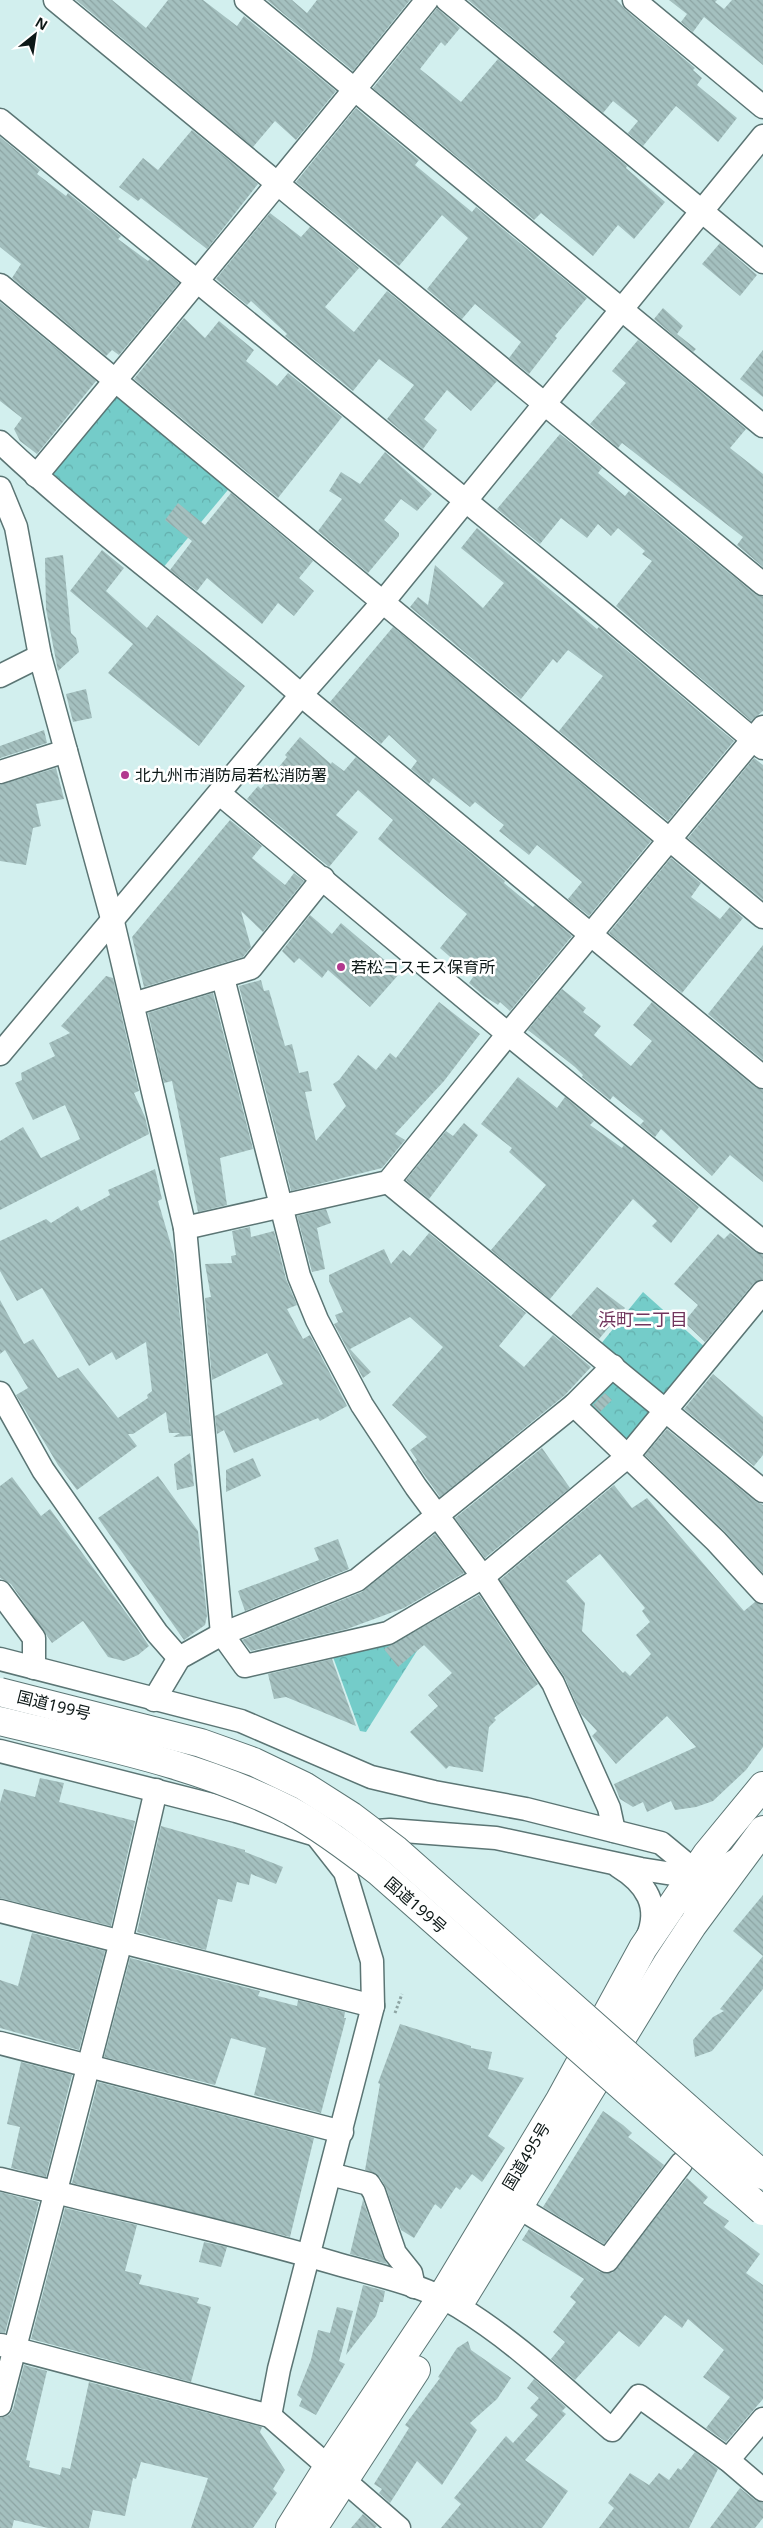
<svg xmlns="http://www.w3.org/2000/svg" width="763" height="2528" viewBox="0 0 763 2528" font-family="'Noto Sans','Noto Sans JP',sans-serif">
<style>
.forest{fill:url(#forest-crowns)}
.building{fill:url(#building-back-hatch);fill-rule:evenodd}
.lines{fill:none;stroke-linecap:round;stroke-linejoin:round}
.minor-casing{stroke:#5b7574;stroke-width:25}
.highway-casing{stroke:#5b7574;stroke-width:30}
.path{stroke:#8da4a3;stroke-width:3;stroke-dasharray:2.5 2.5;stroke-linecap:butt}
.minor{stroke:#fff;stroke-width:22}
.highway{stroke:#fff;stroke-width:28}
.highway-bridge-casing{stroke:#5b7574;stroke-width:30;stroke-linecap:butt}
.highway-bridge{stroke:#fff;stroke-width:28}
.poi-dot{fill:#b2398e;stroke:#fff;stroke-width:2}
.labels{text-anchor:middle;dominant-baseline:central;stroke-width:5;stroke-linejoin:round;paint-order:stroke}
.poi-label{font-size:16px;fill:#0d1817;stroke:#fff;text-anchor:start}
.street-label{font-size:16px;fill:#0d1817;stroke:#fff}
.neighbourhood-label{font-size:18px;fill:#71355d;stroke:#fff}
</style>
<defs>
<pattern id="forest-crowns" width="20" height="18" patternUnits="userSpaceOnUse" patternTransform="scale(1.25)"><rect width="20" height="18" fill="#74ccc9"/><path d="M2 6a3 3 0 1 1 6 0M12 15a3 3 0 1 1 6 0" fill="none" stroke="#63aeac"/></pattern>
<pattern id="building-back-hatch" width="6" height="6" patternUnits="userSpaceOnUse" patternTransform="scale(1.25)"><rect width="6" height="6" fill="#a4c0bf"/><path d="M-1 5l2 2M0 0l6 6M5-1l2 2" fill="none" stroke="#8ca4a3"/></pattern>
</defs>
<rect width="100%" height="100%" fill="#d2efee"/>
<g class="forest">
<polygon points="117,390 232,485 162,569 49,475"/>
<polygon points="643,1292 707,1349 666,1399 600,1345"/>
<polygon points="614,1379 655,1412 626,1446 585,1405"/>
<polygon points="407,1631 420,1646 366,1732 360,1731 333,1657"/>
</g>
<g class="building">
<polygon points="76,0 112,0 146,28 168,0 203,0 237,26 244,16 336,91 296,140 275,121 253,147"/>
<polygon points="267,0 292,0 307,13 317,0 410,0 353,71"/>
<polygon points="468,0 617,0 626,10 695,68 693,70 702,78 697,85 737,118 718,142 676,106 643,146 628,133 638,121 613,101 603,113"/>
<polygon points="669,0 717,0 715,2 724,9 732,0 763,0 763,65 704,17 693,32 681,22 687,14"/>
<polygon points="437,8 460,28 445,46 441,42 420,69 461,102 498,59 627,166 626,168 665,202 634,239 618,225 593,256 541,213 534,220 373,88"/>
<polygon points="356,108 419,160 415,165 472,212 476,207 587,298 555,336 557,338 529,374 509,358 521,342 475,304 462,319 427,289 468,238 442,215 399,266 296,182"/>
<polygon points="192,130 258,184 207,249 141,198 138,201 119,187 143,158 158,170"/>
<polygon points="0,137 40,170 37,174 66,196 68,193 121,236 118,239 148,261 150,259 179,283 119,355 112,350 106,356 12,278 21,264 0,247"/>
<polygon points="270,213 301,237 310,227 359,268 325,307 354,332 387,291 497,381 471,411 447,390 424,419 437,430 423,449 387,419 414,385 379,359 353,391 285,336 287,334 251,301 247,305 216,279"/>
<polygon points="720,243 757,275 740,296 702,264"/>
<polygon points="0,302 96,381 37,454 20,441 14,429 22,418 0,401"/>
<polygon points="663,308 683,326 677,334 696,349 693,352 654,319"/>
<polygon points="184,318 205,338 219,321 254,350 246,361 277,386 288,373 342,417 278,498 134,379"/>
<polygon points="638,340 746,429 730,448 763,474 763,567 737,545 743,537 622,443 618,448 590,424 626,383 612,371"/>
<polygon points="763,350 763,397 740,379"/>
<polygon points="560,434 602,468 598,473 625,496 629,491 755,594 763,597 763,711 751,721 616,606 652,561 642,554 645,551 618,528 611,536 598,524 587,538 561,518 540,544 497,509"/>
<polygon points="385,452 432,494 417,511 401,499 384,520 399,533 399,536 368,573 318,531 342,499 329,491 341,472 360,484"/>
<polygon points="231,493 313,561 299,578 314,591 294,616 278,603 262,624 207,578 197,591 170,570 192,541 165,520 178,503 205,525"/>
<polygon points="477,528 597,629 599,627 734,741 668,821 559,731 603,676 568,650 557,663 553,659 521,699 410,607 418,597 428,605 435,565 483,608 504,583 461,548"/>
<polygon points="102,550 124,568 106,591 147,628 157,615 245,686 199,746 108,673 133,644 70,591"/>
<polygon points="63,555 71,633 76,638 79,652 58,671 46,609 45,558"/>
<polygon points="393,627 651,841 589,916 568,899 582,882 537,845 529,855 499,831 504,825 475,802 470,807 433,778 429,784 411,769 417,761 389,735 381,744 330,702"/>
<polygon points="86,689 92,718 73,722 66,694"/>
<polygon points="44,730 47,743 0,758 0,746"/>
<polygon points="300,737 331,764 332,762 344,771 356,757 505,881 504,883 533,907 535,905 572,936 510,1011 500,1002 498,1005 484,996 469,983 473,977 440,948 467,914 378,839 393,820 358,790 336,815 358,832 329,867 247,799 258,786 261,789 287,757 285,755"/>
<polygon points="754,758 763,765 763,900 688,838"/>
<polygon points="56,768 64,799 36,804 41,826 33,828 26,865 0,861 0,785"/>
<polygon points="230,820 262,846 252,858 285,885 294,873 304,881 263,932 241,911 251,947 243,957 144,987 132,937"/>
<polygon points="671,858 701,883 691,897 720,919 730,907 743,918 682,993 609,933"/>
<polygon points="310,915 332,934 341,923 400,973 370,1007 328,970 322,978 299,958 294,963 282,951"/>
<polygon points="763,945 763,1060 708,1014"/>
<polygon points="106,976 113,978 139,1091 134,1093 145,1117 149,1134 0,1210 0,1141 23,1127 41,1158 80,1139 65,1105 33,1120 15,1083 22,1080 21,1073 55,1056 49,1043 70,1033 61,1026"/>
<polygon points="261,980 264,991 269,990 285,1046 292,1044 299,1073 308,1071 312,1091 305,1092 316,1141 346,1106 333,1084 339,1080 358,1055 376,1070 390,1053 396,1058 439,1002 480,1034 444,1081 395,1134 405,1140 382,1168 291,1191 239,986"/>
<polygon points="562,989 586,1008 583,1012 601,1026 594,1035 631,1066 652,1041 633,1025 652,1002 755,1087 763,1090 763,1182 730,1155 712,1176 661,1129 655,1137 640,1125 644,1121 613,1096 610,1100 582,1077 583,1075 575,1067 528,1030"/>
<polygon points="213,993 253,1149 220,1158 227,1205 198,1212 172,1081 164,1083 148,1013"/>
<polygon points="518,1077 557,1108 565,1097 594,1121 590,1125 622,1148 624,1145 699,1207 671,1243 652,1226 657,1221 633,1199 550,1299 491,1250 546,1185 509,1152 512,1148 481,1124"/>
<polygon points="464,1123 478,1135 429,1199 406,1180 446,1131 453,1136"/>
<polygon points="155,1169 162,1199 158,1201 174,1255 191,1436 173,1437 180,1433 169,1433 166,1412 133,1434 128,1434 137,1446 77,1490 58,1465 16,1395 28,1388 5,1350 0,1354 0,1300 24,1344 33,1339 58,1378 78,1368 118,1418 148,1398 147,1395 152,1391 146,1342 116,1360 112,1352 89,1366 42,1288 17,1301 0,1271 0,1241 46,1219 51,1223 78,1206 81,1211 110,1195 108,1190"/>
<polygon points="326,1209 331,1223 317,1228 325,1269 312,1272 297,1216"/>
<polygon points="250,1227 251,1237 274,1231 286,1279 297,1305 287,1309 303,1339 310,1335 347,1406 320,1421 318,1418 234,1453 224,1430 217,1434 215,1416 283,1384 267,1353 212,1380 205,1298 211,1297 205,1264 232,1263 231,1256 236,1255 232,1231"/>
<polygon points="429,1233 526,1313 499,1346 524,1367 553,1335 591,1367 565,1395 440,1497 415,1462 417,1460 410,1450 427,1437 392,1405 443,1347 410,1317 350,1349 371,1372 363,1378 334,1324 338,1322 335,1315 343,1312 329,1281 329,1275 384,1249 391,1264 403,1250 410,1256"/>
<polygon points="730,1233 755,1252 763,1255 763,1279 753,1284 705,1342 684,1322 698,1305 674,1284 718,1234 724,1239"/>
<polygon points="597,1287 625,1308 599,1339 571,1316"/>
<polygon points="713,1374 763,1417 763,1455 754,1466 684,1409"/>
<polygon points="605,1393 612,1400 600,1412 593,1405"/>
<polygon points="667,1429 755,1501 763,1505 763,1573 725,1532 645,1455"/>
<polygon points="542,1448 570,1488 485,1558 455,1518"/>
<polygon points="190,1453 194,1486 177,1490 174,1464"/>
<polygon points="253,1458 261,1476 226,1492 226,1470"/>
<polygon points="158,1476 198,1531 207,1616 205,1625 184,1640 98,1518"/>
<polygon points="12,1477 41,1516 50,1509 135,1625 149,1646 138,1655 124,1661 108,1657 83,1621 52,1643 11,1584 0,1578 0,1486"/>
<path d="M614 1485 632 1508 647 1498 744 1611 755 1602 763 1605V1747L746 1770 713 1801 696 1807 675 1810 671 1801 647 1812 643 1802 633 1807 620 1799 614 1784 696 1747 667 1716 616 1764 592 1736 597 1731 581 1714 564 1676 500 1580ZM600 1554 645 1608 642 1611 650 1622 636 1635 651 1654 630 1676 625 1671 623 1673 582 1631 585 1603 566 1581Z"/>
<polygon points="435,1534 464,1573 404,1608 347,1629 251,1651 242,1640 362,1592"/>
<polygon points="338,1539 349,1569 245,1611 238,1591 319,1560 314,1548"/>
<polygon points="479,1595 538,1684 494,1718 496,1720 489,1727 483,1772 449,1766 446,1769 410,1732 438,1706 428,1695 452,1673 424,1645 398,1667 384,1649"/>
<polygon points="332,1659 356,1726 286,1697 274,1699 268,1674"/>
<polygon points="40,1778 64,1783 59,1802 135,1821 111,1926 0,1898 0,1803 4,1789 35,1797"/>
<polygon points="161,1826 245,1850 245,1852 283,1867 276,1884 251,1874 249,1885 237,1882 232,1902 218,1899 206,1950 137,1932"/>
<polygon points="763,1895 763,1956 733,1931"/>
<polygon points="32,1933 105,1951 79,2050 0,2028 0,1980 18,1986"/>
<polygon points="763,1956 763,1989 712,2051 695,2057 693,2040 713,2017 724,2011 720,2009"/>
<polygon points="130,1958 260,1991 258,1996 297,2006 298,2000 345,2012 344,2018 346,2018 321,2113 254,2095 266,2048 231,2038 215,2085 104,2057"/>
<polygon points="400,2024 471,2046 471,2048 492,2052 488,2069 524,2078 488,2136 505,2148 482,2182 472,2174 460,2190 456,2187 441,2209 435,2204 414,2238 401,2230 386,2188 380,2177 365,2170 380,2084 378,2083"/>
<polygon points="21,2062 72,2075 46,2177 11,2168 20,2127 7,2124"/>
<polygon points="98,2082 314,2138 290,2237 72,2183"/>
<polygon points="603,2111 623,2125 632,2133 628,2137 664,2165 604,2244 543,2207"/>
<polygon points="687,2178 708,2197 703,2203 729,2221 724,2227 760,2254 746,2273 763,2285 763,2399 726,2442 706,2428 730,2397 703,2377 724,2350 688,2319 682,2328 665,2315 639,2347 619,2331 575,2380 551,2359 565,2342 553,2332 576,2302 570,2297 584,2279 522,2240 529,2229 600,2272 612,2273"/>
<polygon points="0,2192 39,2202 5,2333 0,2332"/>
<polygon points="363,2200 383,2257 387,2264 350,2254"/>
<polygon points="65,2208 137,2225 125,2271 142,2275 139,2284 199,2298 197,2303 211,2307 191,2382 31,2339"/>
<polygon points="204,2242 227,2247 221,2267 199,2262"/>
<polygon points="363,2285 385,2291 383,2302 380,2302 376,2316 346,2355"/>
<polygon points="337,2307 353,2311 339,2361 345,2364 316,2415 299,2406 302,2399 297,2395 311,2360 318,2330 330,2333"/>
<polygon points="468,2341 471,2350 511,2378 497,2399 470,2423 477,2430 442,2485 417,2461 390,2503 379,2493 382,2489 374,2484 409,2428 405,2425 440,2378 438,2377 457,2348"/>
<polygon points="24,2365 47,2371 26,2460 30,2461 29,2467 60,2475 62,2467 70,2469 89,2382 262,2427 260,2432 285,2470 273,2489 277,2493 253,2528 191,2528 208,2478 141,2462 136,2479 133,2478 125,2516 93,2510 89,2528 48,2528 14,2520 12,2528 0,2528 0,2418 9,2415 13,2409"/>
<polygon points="534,2379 566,2407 562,2411 566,2414 525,2460 568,2491 542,2528 441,2528 461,2504 454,2498 506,2436 513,2443 538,2415 530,2408 539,2398 527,2388"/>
<polygon points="695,2452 718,2469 689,2528 599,2528 614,2508 608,2503 630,2473 649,2485 659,2473 669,2480 678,2468 681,2470"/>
<polygon points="740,2488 755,2500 763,2503 763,2518 755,2528 710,2528"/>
<polygon points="363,2514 377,2526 375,2528 351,2528"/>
</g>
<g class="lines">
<g class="minor-casing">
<g id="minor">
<polyline points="55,0 763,584"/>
<polyline points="246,0 763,426"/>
<polyline points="447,0 763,262"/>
<polyline points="634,0 763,107"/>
<polyline points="0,120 603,613 763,748"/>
<polyline points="0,285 763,917"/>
<path d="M0 442C95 532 203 608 301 695L763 1077"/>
<path d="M36 476C167 318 298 160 427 0"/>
<polyline points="0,488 16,527 40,656 113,922 185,1228 222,1634 245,1666 388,1633 483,1577 627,1457 763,1292"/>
<polyline points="0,676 40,656"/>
<polyline points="0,772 66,751"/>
<polyline points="220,794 508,1034 763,1242"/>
<polyline points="223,978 299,1276 317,1320 362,1405 416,1487 483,1577 553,1683 609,1808 614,1831"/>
<polyline points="133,1004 251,968 323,878"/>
<polyline points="0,1054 301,695 383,602 763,136"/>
<polyline points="388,1182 763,1491"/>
<polyline points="185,1228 388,1182 508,1034 763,727"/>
<polyline points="0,1393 43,1470 157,1633 179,1658"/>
<polyline points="574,1405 716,1541 763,1592"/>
<polyline points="0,1592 34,1638 34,1668"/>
<polyline points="0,1659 241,1721 371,1777 434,1792 526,1809 661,1843 684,1862 692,1877 696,1891 697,1906 692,1926"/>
<polyline points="154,1700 179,1658 222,1634 357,1580 574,1405 613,1366"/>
<polyline points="0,1751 236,1811 316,1835 323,1835"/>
<polyline points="363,1832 390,1830 496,1838 641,1869 692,1877 710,1875 739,1858"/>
<path d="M618 1866C646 1883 661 1906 647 1938"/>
<polyline points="0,1911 373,2006"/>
<polyline points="0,2043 342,2132"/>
<polyline points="330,2174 369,2184 374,2192 395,2253 411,2273 414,2287"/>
<path d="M0 2179C111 2206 224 2231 334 2263 375 2275 422 2284 459 2307 515 2341 562 2387 612 2430L639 2396 728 2460 763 2490"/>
<polyline points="505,2199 607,2261 681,2164"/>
<polyline points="1,2345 270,2416 399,2528"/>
<polyline points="0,2405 121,1941 156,1790"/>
<polyline points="270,2416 279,2369 373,2006 372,1961 345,1872 316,1835"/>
<polyline points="728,2460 763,2419"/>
</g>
</g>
<g class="highway-casing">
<g id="highway">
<polyline points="464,2296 667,1964 692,1926 763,1830"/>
<polyline points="290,2528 328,2467 441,2298 560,2100 643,1948 707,1854 763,1786"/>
<polyline points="313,2528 416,2370"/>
</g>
</g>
<polyline class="path" points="395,2013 402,1994"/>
<use href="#minor" class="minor"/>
<use href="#highway" class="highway"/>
<g class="highway-bridge-casing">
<g id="highway-bridge">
<polyline points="0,1692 201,1743 254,1762 304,1786 351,1816 396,1850 763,2175"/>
<path d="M0 1721C99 1745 200 1764 291 1811 322 1828 351 1850 379 1872L763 2211"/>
</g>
</g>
<use href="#highway-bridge" class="highway-bridge"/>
</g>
<g class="poi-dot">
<circle cx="125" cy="775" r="5"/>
<circle cx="341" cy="967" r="5"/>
</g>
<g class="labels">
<g class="poi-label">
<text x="135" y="775">北九州市消防局若松消防署</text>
<text x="351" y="967">若松コスモス保育所</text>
</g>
<g class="street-label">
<text transform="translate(54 1705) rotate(14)">国道199号</text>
<text transform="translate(416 1905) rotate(41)">国道199号</text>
<text transform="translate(526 2156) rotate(-59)">国道495号</text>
</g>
<g class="neighbourhood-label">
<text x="643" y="1319">浜町二丁目</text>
</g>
</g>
<g transform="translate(35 35) rotate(30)" stroke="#ffffff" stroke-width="4" paint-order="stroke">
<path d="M0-4L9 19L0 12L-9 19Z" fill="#0d1817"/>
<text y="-8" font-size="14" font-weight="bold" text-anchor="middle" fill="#0d1817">N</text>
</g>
</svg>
